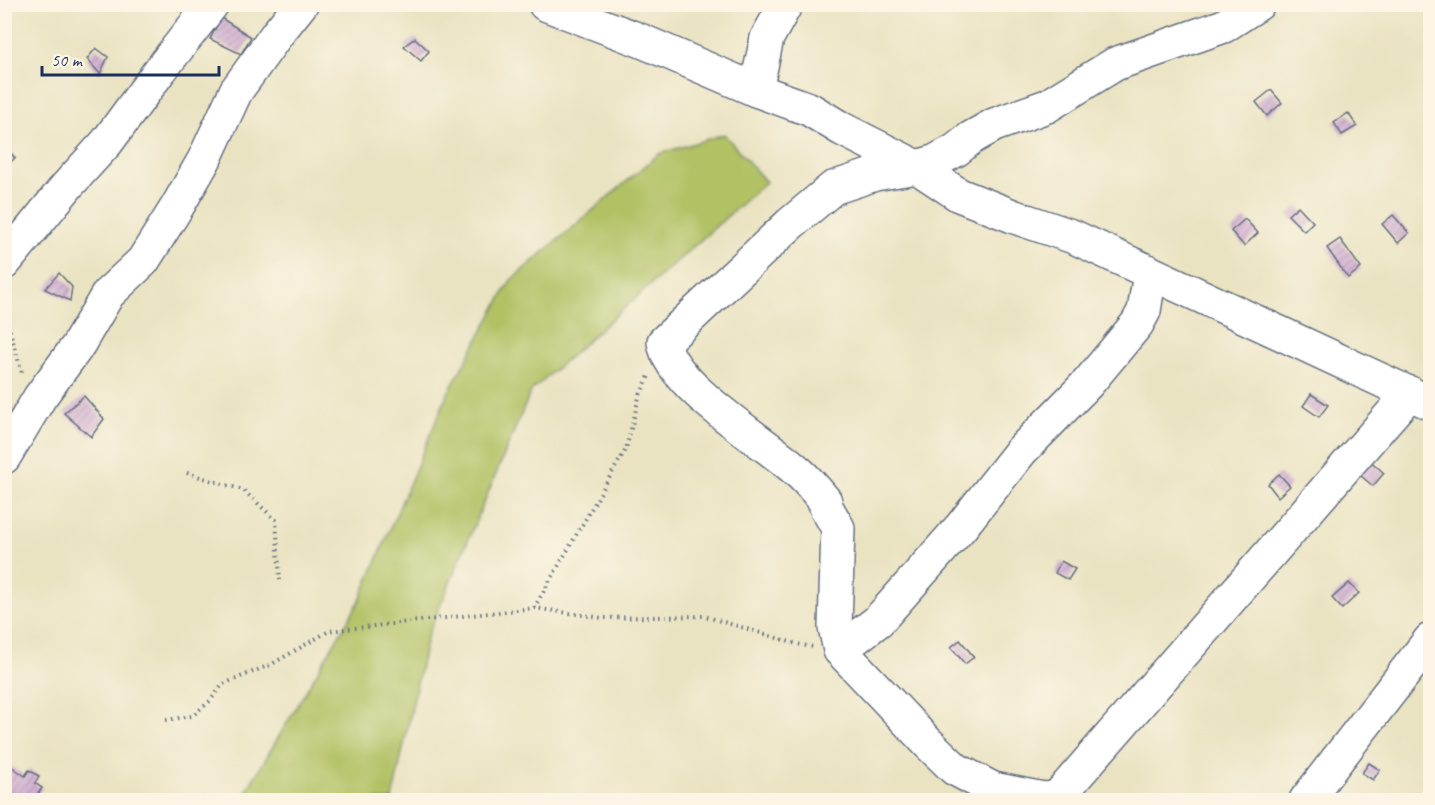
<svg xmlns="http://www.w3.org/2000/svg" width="1435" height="805" viewBox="0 0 1435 805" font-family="Caveat,sans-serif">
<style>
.garden{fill:#b1c164;stroke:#667861;stroke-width:1.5}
.building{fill:url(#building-hatch)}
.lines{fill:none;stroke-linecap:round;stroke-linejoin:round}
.minor-casing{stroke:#636e81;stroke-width:36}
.path{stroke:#636e81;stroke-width:4;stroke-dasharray:1.5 4.5;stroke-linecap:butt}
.minor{stroke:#fff;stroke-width:33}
</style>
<defs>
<pattern id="building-hatch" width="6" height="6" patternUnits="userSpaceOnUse" patternTransform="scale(1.5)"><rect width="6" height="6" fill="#d1afd1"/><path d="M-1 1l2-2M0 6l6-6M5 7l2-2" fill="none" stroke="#a98fad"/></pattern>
</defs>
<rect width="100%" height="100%" fill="#fcf5e5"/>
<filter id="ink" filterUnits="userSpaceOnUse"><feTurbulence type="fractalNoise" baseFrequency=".0167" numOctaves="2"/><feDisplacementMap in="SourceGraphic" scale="12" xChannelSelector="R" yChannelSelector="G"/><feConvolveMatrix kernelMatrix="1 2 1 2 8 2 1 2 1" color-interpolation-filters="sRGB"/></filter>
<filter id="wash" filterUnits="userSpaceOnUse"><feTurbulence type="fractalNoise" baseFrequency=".008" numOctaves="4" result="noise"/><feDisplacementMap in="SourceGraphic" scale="24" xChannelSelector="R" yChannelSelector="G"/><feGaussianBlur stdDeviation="1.35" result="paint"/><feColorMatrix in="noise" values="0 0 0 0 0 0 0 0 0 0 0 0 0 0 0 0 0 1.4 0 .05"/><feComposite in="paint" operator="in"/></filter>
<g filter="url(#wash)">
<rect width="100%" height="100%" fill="#eae3c2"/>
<polygon class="garden" points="724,134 766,182 531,391 427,637 392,800 241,800 359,602 448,393 511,280 659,154"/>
<g id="blocks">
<g class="building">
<polygon points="221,18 251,37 241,54 210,39"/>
<polygon points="415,38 429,51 421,61 404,46"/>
<polygon points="96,48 108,57 100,74 87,59"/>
<polygon points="1271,90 1282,103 1267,116 1256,102"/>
<polygon points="1348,113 1357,126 1342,135 1334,123"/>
<polygon points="4,145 15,158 4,168"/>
<polygon points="1298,206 1313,222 1304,231 1288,215"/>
<polygon points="1393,215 1409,233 1398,243 1382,224"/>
<polygon points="1245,219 1258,233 1244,246 1231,231"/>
<polygon points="1340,239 1361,268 1348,278 1327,248"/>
<polygon points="59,273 72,287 70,301 45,289"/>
<polygon points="1311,394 1328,405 1319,417 1303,406"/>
<polygon points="84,396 104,419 91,437 64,413"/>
<polygon points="1367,458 1384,473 1373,486 1355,471"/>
<polygon points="1279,474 1290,486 1278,497 1268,484"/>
<polygon points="1061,561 1075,569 1068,580 1055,573"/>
<polygon points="1349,583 1359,593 1342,609 1332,598"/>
<polygon points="960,640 974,657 965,664 951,647"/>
<polygon points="1369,763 1380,770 1373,780 1362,773"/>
<polygon points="9,765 25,776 29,770 39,776 35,783 42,788 34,800 4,800 4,771"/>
</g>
</g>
</g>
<g filter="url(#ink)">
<use href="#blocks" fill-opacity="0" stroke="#636e81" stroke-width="1.5"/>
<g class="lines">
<g class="minor-casing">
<g id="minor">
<polyline points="545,4 642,41 756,90 809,109 842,129 917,167 959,195 1015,217 1074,237 1430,403"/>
<polyline points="756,90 767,38 786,4"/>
<polyline points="4,263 67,186 107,142 158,73 212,4"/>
<polyline points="4,457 40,397 77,347 108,294 143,261 177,207 204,160 236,91 277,34 301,4"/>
<polyline points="840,650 878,621 961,527 1021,451 1088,383 1137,324 1144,311 1150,273"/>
<polyline points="1055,800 1410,393"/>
<path d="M1069 800 1056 798 1043 799 993 789 955 769 927 742 840 650 835 627 838 528 826 507 825 501C816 490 807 479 796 470 764 441 670 386 664 342L790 224 833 188 875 174 917 167 934 162 956 150 971 138 994 125 1047 106 1115 64 1224 26 1258 4"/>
<polyline points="1306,800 1430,640"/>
</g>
</g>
<g class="path">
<polyline points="4,307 8,324 22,373"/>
<polyline points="187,473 243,490 276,520 280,580"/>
<polyline points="534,608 626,449 639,397 649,376"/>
<polyline points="166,720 192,716 210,701 223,684 270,665 329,631 534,608 603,618 704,616 797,644 813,647"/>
</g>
<use href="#minor" class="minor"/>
</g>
</g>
<rect width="1435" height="805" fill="none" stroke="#fcf5e5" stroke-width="24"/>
<path d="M42 66v9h177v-9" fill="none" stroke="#1b2f5e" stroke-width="3"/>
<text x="51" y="66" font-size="18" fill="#1b2f5e" stroke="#fcf5e5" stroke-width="4.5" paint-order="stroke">50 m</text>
</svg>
